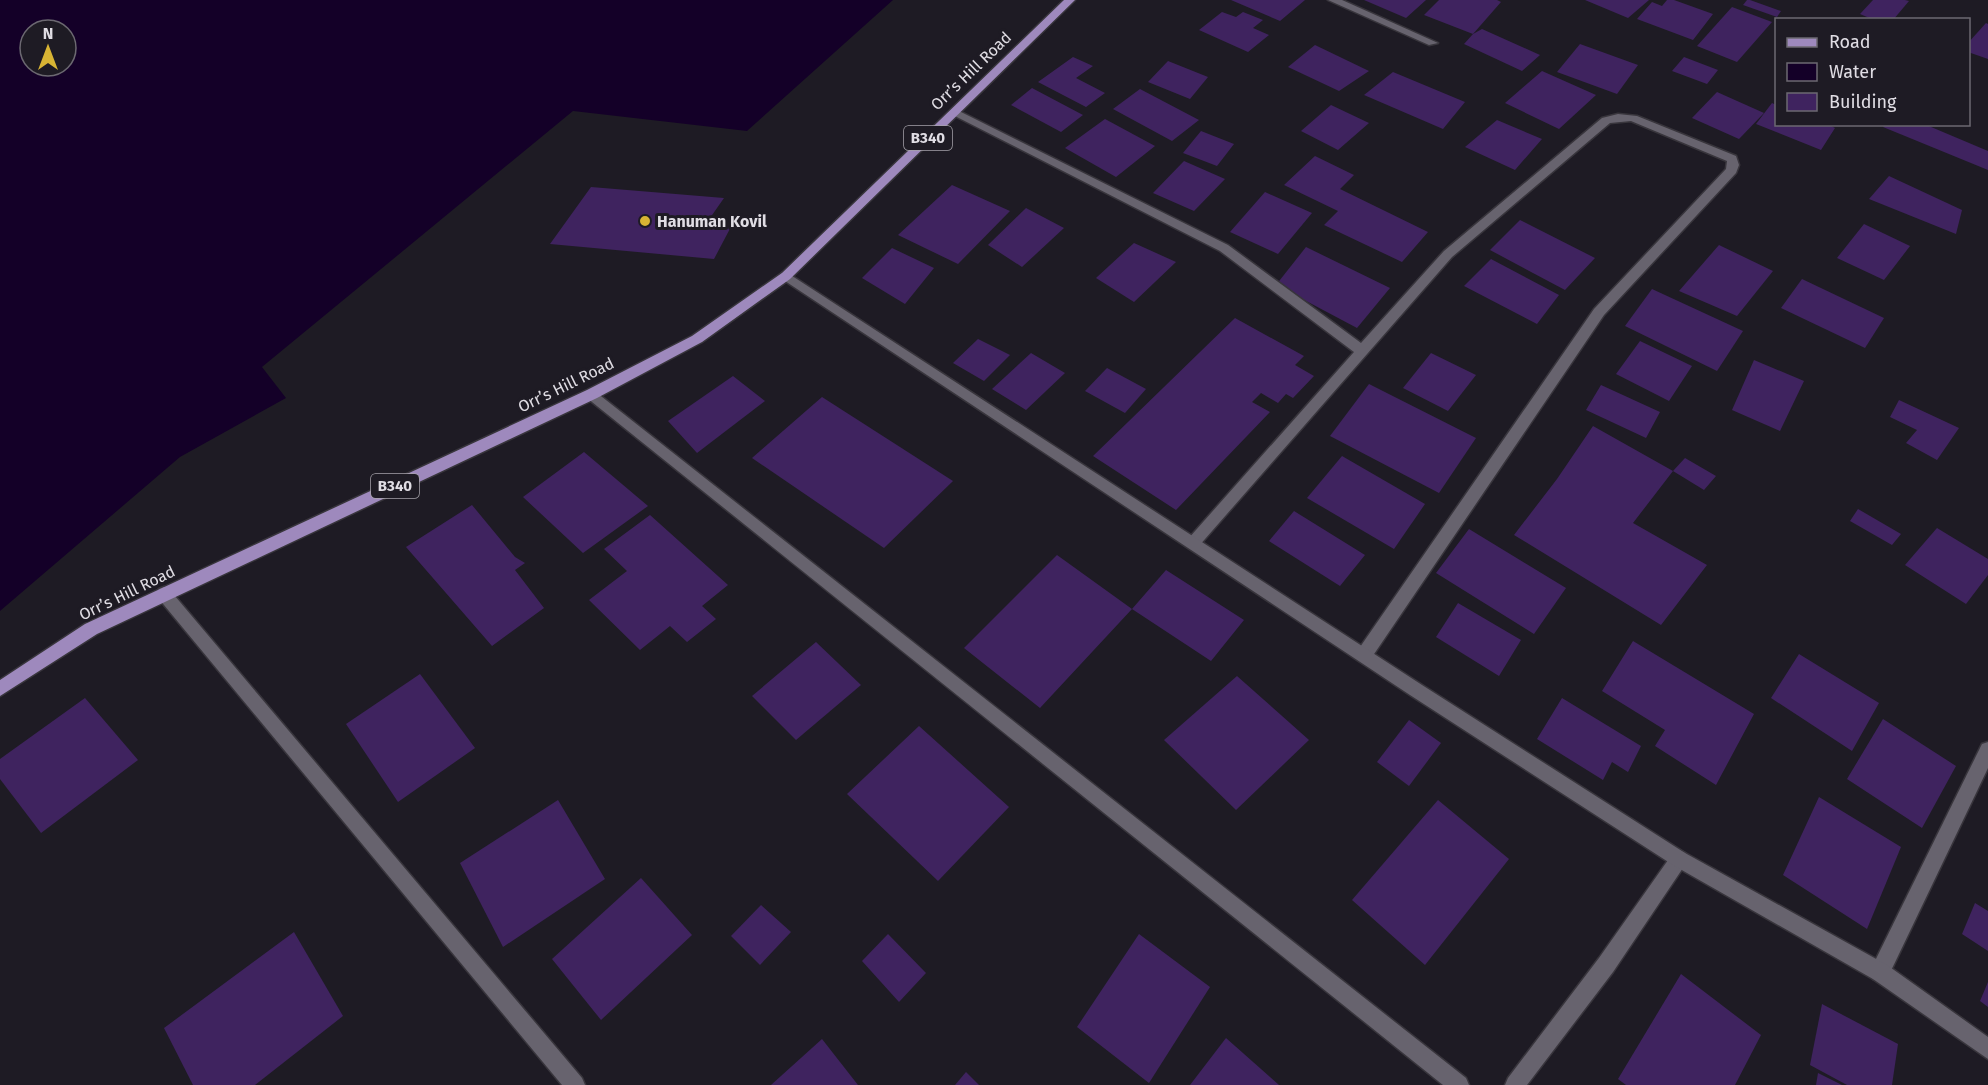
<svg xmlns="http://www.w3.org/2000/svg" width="1988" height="1085" viewBox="0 0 1988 1085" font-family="'Fira Sans',sans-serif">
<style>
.water{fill:#140028;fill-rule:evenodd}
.building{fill:#3f235f}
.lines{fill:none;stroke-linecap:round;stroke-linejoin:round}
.minor-casing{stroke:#38353c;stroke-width:3}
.tertiary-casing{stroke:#38353c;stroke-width:3}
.primary-casing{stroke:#38353c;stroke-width:3}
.minor{fill:#67636e;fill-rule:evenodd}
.tertiary{fill:#67636e;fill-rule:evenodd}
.primary{fill:#9e89bd;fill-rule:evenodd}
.poi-dot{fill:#d8b434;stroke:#1e1b24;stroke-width:2}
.labels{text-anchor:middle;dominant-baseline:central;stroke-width:6;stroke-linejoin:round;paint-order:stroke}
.shield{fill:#1e1b24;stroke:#a6a3aa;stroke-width:1.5}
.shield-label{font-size:15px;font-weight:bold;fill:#e0dde4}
.street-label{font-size:16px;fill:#e0dde4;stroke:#1e1b24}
.poi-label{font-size:16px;font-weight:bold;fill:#e0dde4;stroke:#1e1b24;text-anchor:start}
</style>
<rect width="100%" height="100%" fill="#1e1b24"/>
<path class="water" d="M0 0H893L747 131 573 111 262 367 286 398 180 457 0 611ZM30 30H66V66H30Z"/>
<g class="building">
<polygon points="1231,0 1305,0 1280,21"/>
<polygon points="1364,0 1426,0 1406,18"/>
<polygon points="1439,0 1497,0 1501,2 1473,34 1424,15"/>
<polygon points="1585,0 1649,0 1628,18"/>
<polygon points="1667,0 1674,0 1713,14 1693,40 1637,19 1652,2 1662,6"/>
<polygon points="1747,0 1750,0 1781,11 1777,17 1743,5"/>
<polygon points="1873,0 1905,0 1909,1 1893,20 1874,20 1860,14"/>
<polygon points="1732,7 1772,22 1737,62 1697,46"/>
<polygon points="1222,12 1236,17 1243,12 1263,20 1253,28 1269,35 1248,52 1199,30"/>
<polygon points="1986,23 1988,24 1988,59 1968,52 1968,43"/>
<polygon points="1482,29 1540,55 1522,71 1464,44 1473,34"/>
<polygon points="1580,44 1638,65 1617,94 1557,72"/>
<polygon points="1315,45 1369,71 1339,91 1288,67"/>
<polygon points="1073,57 1093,66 1076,78 1105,93 1086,107 1038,82"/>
<polygon points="1684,57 1718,70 1707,84 1672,71"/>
<polygon points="1168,61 1208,77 1190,99 1148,82"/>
<polygon points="1542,71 1596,95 1559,129 1505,103"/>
<polygon points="1393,72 1465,102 1443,129 1364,95"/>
<polygon points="1032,88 1083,115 1061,132 1011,105"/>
<polygon points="1140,89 1199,120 1172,141 1113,109"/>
<polygon points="1717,92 1764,113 1739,139 1692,118"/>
<polygon points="1772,103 1776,105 1776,124 1827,124 1835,128 1821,150 1756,124"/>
<polygon points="1331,105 1369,123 1338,150 1301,131"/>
<polygon points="1105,119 1155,146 1116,177 1065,148"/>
<polygon points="1497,120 1542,139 1515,170 1465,147"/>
<polygon points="1885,124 1924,124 1988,151 1988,170 1883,127"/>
<polygon points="1201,131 1234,144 1217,166 1183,153"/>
<polygon points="1315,156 1354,175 1340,189 1428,232 1402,262 1324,225 1338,211 1284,185"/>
<polygon points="1184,161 1225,179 1194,211 1153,193"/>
<polygon points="1889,176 1962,210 1956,234 1869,199"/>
<polygon points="952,185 1010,211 958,264 898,235"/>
<polygon points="591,187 724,198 710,218 733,223 714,259 550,244"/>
<polygon points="1265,192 1312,213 1278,254 1230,232"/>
<polygon points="1026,208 1064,228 1022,267 988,245"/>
<polygon points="1520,220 1595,258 1565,290 1490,250"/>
<polygon points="1864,224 1910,246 1884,280 1837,258"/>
<polygon points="1134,243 1176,262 1134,302 1096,278"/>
<polygon points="1719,245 1773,271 1737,316 1679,291"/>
<polygon points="1306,247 1390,288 1357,328 1276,285"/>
<polygon points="892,248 934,268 905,304 862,278"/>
<polygon points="1491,259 1559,295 1537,324 1464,286"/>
<polygon points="1802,279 1884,318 1865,348 1781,308"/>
<polygon points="1652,289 1743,331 1717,371 1625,326"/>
<polygon points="1235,318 1304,356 1295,365 1314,376 1293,398 1286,394 1278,403 1261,393 1252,402 1270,412 1176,510 1093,456"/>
<polygon points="978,339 1010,355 984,381 953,363"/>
<polygon points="1640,341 1692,366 1669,401 1616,374"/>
<polygon points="1031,353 1065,373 1026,410 992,389"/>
<polygon points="1431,353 1476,375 1448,411 1403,388"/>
<polygon points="1754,360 1804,381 1780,431 1732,410"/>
<polygon points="1107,368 1146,389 1125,413 1085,391"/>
<polygon points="733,376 765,401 697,453 668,421"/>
<polygon points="1369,384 1476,438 1439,493 1330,436"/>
<polygon points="1601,385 1660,412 1646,438 1586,410"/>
<polygon points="822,397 953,481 884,548 752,458"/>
<polygon points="1899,400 1959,428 1937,460 1906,443 1917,430 1890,417"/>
<polygon points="1593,426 1673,471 1633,523 1707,565 1661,625 1514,535 1557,479"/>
<polygon points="584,452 648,506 583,553 523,497"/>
<polygon points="1342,456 1425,504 1394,549 1307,498"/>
<polygon points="1685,458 1716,476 1704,490 1673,471"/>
<polygon points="472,505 515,557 525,563 515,570 544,608 492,646 406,547"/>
<polygon points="1858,509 1901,534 1892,545 1850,521"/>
<polygon points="1294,511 1365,555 1340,586 1269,541"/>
<polygon points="650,515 728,585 702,606 716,619 687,642 670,626 640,650 589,600 627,571 604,549"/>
<polygon points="1937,528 1988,559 1988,575 1966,604 1905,565"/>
<polygon points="1469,529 1566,588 1534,634 1436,573"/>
<polygon points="1057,555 1132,609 1166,570 1244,620 1211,661 1132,609 1040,708 964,648"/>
<polygon points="1458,603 1521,640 1499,676 1436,637"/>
<polygon points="1633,641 1754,714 1716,785 1655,746 1665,730 1602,691"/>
<polygon points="816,642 861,685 796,740 752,696"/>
<polygon points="1799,654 1879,703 1852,751 1771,698"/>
<polygon points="420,674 475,748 398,802 346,724"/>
<polygon points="1237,676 1309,740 1236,810 1164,740"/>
<polygon points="85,698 138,760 41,833 0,779 0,759"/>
<polygon points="1562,698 1641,746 1628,772 1612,762 1603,780 1537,739"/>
<polygon points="1883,719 1956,766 1922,828 1847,779"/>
<polygon points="1409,720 1441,743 1409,786 1377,762"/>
<polygon points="919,726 1009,807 938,881 847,794"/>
<polygon points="1819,797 1901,847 1867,929 1783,875"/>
<polygon points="558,800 605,879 503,947 460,863"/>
<polygon points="1438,800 1509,859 1425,965 1352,900"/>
<polygon points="641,878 692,935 601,1020 552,959"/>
<polygon points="1975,903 1988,911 1988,951 1962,934"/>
<polygon points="761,905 791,932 760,965 731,936"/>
<polygon points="294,932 343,1016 255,1085 193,1085 164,1028"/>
<polygon points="888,934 926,973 899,1002 862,961"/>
<polygon points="1139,934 1210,987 1149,1083 1077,1027"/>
<polygon points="1681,974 1761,1035 1735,1085 1626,1085 1618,1079"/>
<polygon points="1988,982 1988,1007 1980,1001"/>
<polygon points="1822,1004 1898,1044 1892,1085 1847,1085 1810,1065"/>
<polygon points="1226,1038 1279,1085 1190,1085"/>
<polygon points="822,1039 858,1085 771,1085"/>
<polygon points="966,1072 979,1085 955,1085"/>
<polygon points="1818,1073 1842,1085 1816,1085"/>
</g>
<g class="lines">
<g class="minor-casing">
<g id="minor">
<polygon points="1328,0 1342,0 1438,43 1429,45"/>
<polygon points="955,109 1228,245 1361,343 1444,251 1602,118 1618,114 1637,116 1736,156 1739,165 1736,173 1604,315 1370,660 1364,662 1358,660 1356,655 1358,650 1594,309 1726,169 1727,161 1631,121 1610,123 1452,257 1198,547 1193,549 1188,547 1185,543 1188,539 1354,352 1220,251 951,114 949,112"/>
<polygon points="592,389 1466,1078 1469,1085 1443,1085 587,398 585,394"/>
<polygon points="164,587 169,589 582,1078 585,1085 562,1085 159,599 156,594 159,589"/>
<polygon points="1988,742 1988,768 1887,979 1880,981 1873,979 1871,972 1873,965 1982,744"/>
<polygon points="1679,850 1685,853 1688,859 1685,865 1613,972 1527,1085 1505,1085 1508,1078 1599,958 1673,853"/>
</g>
</g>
<g class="tertiary-casing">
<polygon id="tertiary" points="786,272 1422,685 1685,853 1887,965 1988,1037 1988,1059 1873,979 1673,865 1410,695 782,279 780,276 782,273"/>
</g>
<g class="primary-casing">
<polygon id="primary" points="1064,0 1075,0 790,279 702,342 597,398 97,634 0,696 0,680 85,624 587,390 692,336 782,273"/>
</g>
<use href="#minor" class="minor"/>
<use href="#tertiary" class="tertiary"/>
<use href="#primary" class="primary"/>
</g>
<circle class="poi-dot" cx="645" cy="221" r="6"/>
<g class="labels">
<g class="shield">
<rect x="904" y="126" width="48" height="24" rx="4.5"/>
<rect x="371" y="474" width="48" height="24" rx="4.5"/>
</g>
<g class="shield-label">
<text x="928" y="138">B340</text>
<text x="395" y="486">B340</text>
</g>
<g class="street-label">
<text transform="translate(971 71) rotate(-44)">Orr’s Hill Road</text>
<text transform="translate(566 385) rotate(-26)">Orr’s Hill Road</text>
<text transform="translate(127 593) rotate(-26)">Orr’s Hill Road</text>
</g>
<g class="poi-label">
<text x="657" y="221">Hanuman Kovil</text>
</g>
</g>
<rect x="1775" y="18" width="195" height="108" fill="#1e1b24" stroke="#6c6971" stroke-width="1.5"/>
<rect x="1787" y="38" width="30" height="9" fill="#9e89bd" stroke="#6c6971" stroke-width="1.5"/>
<text x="1829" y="48" font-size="18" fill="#e0dde4">Road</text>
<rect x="1787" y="63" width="30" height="18" fill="#140028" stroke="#6c6971" stroke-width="1.5"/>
<text x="1829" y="78" font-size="18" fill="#e0dde4">Water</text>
<rect x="1787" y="93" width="30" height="18" fill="#3f235f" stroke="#6c6971" stroke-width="1.5"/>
<text x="1829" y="108" font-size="18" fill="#e0dde4">Building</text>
<g transform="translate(48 48)"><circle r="28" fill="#1e1b24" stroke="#6c6971" stroke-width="1.5"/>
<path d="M0-4.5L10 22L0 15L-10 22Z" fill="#d8b434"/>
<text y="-9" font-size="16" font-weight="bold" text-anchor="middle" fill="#e0dde4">N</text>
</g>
</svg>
